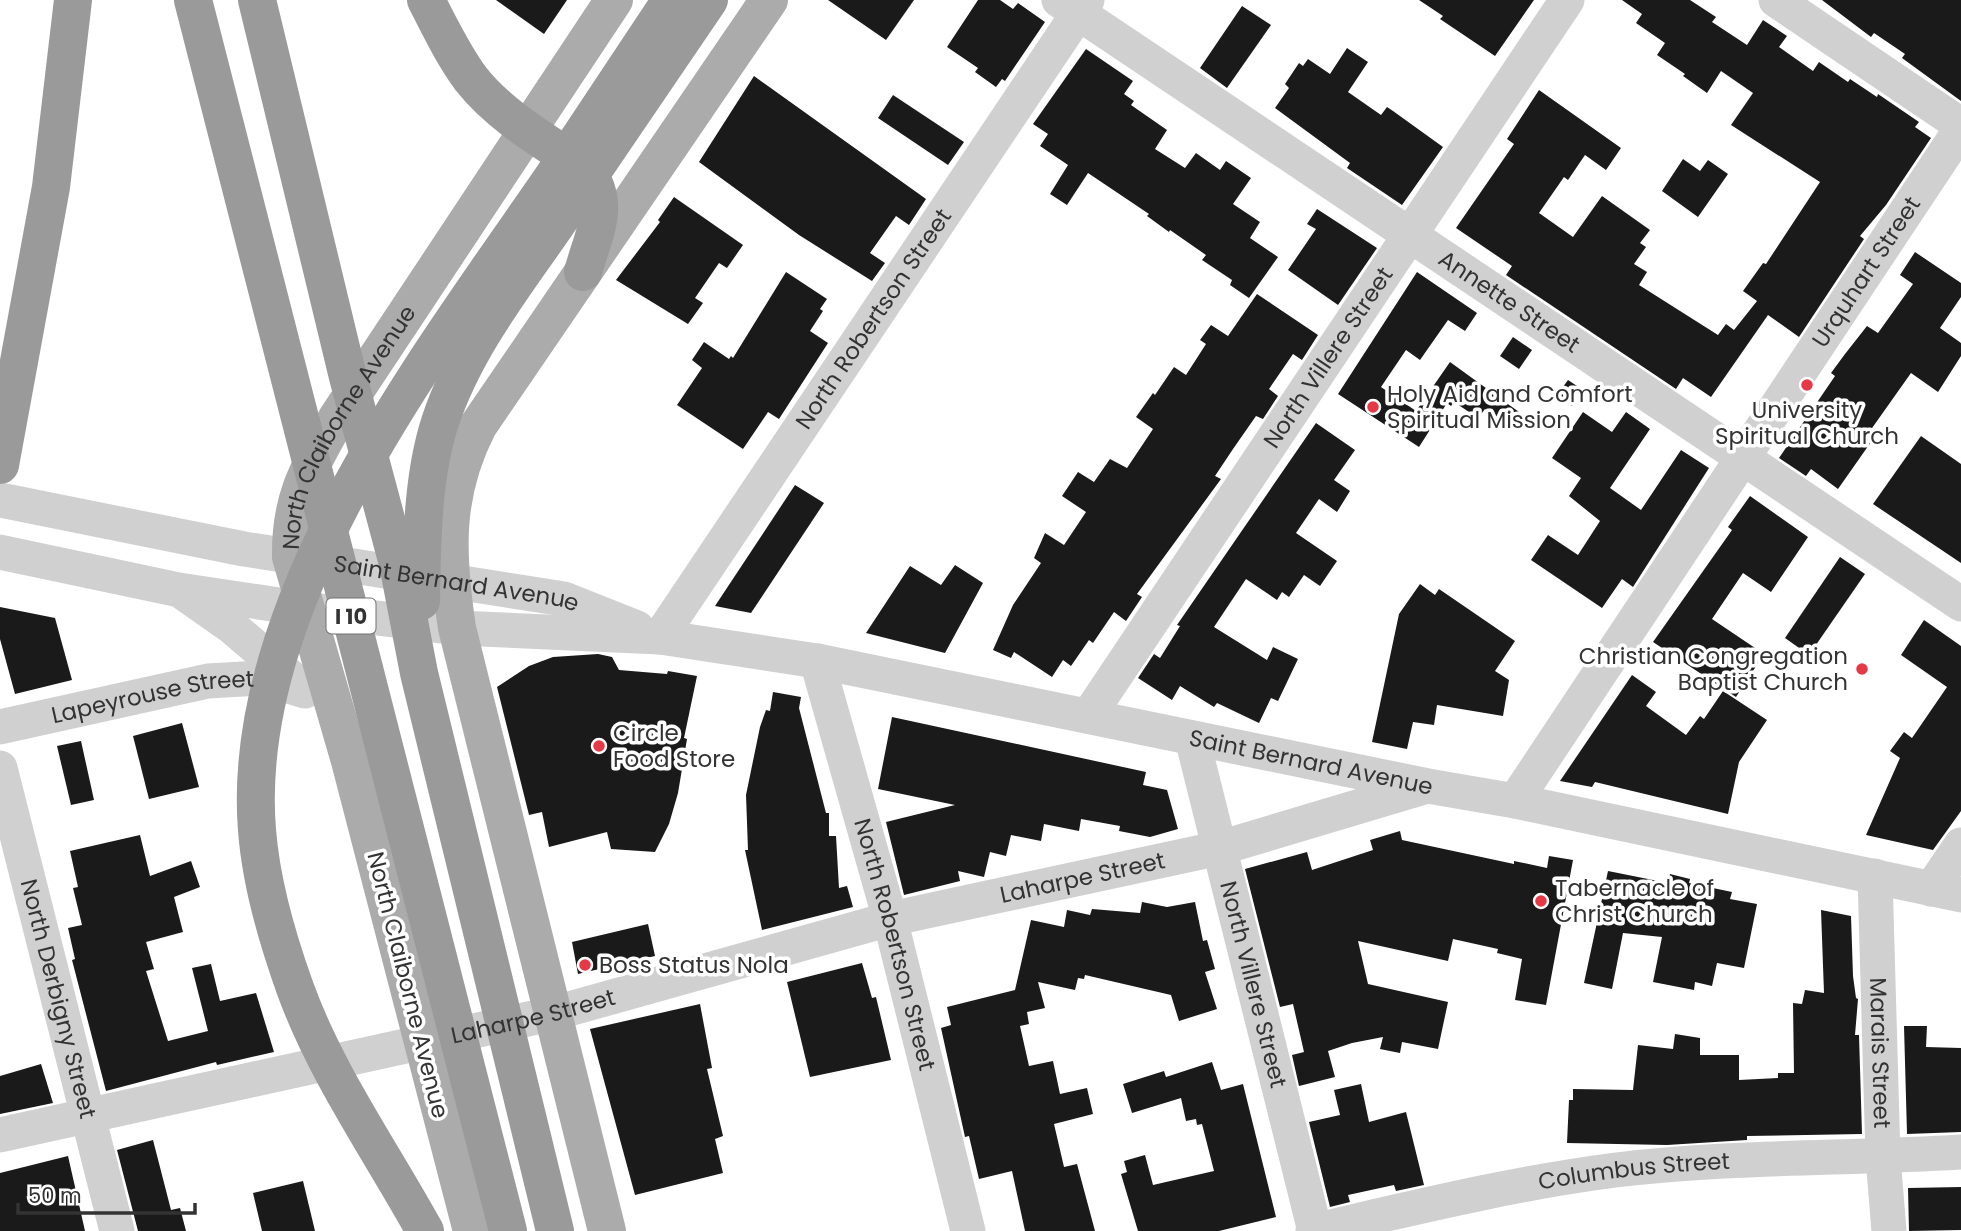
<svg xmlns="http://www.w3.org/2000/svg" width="1961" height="1231" viewBox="0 0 1961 1231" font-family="Poppins,sans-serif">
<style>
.building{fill:#1a1a1a}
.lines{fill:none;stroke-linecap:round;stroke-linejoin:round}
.minor{stroke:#d0d0d0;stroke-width:35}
.major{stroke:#ababab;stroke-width:38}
.highway{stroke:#9a9a9a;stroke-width:38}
.highway-bridge{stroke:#9a9a9a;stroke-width:38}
.poi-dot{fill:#e63946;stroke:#fff;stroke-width:2.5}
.labels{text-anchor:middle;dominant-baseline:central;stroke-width:7;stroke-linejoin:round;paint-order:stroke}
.shield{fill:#fff;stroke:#707070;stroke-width:2}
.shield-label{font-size:21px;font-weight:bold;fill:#333}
.street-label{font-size:23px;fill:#333;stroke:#fff}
.poi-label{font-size:23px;fill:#333;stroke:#fff;text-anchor:start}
</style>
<rect width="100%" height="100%" fill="#fff"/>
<g class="building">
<polygon points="496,0 567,0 544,34"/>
<polygon points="828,0 914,0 886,40"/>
<polygon points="978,0 1000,0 1013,9 1018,3 1045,22 1005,81 1002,79 996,87 975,72 978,68 947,47"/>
<polygon points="1419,0 1534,0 1495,56 1440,19 1443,16"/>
<polygon points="1622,0 1690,0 1716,17 1712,22 1747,45 1763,20 1787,36 1779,47 1813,71 1819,62 1848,82 1850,79 1877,97 1878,94 1919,122 1915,127 1931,138 1886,205 1860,236 1864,239 1799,337 1768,315 1711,397 1683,378 1676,389 1506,275 1512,266 1456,228 1514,144 1507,139 1539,90 1621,148 1606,170 1585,155 1568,180 1564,177 1539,213 1573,237 1602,196 1650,230 1640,243 1646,247 1634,264 1647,272 1639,285 1718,335 1726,324 1734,330 1757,301 1743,291 1763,263 1766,264 1820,182 1731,125 1753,93 1721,71 1707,93 1683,76 1685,74 1657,55 1665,43 1636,23 1642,14"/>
<polygon points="1822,0 1961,0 1961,101 1902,58 1905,54 1874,33 1871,37"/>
<polygon points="1242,6 1271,25 1227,88 1200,68"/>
<polygon points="1347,48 1368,62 1348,92 1381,115 1387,107 1393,111 1443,147 1402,205 1347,168 1350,163 1275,108 1289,88 1285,84 1299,63 1303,66 1308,59 1330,74"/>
<polygon points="1086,49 1133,81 1124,94 1134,101 1131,105 1167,130 1155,149 1185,168 1196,153 1220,170 1226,161 1251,178 1233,204 1260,222 1250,238 1278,257 1249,298 1230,285 1232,280 1202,260 1206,255 1170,230 1169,232 1147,216 1149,214 1088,173 1067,205 1050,194 1068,165 1040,146 1048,134 1033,124"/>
<polygon points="754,76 926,199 909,225 896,216 870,253 885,263 872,281 799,235 699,162"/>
<polygon points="893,95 964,142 948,165 878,118"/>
<polygon points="1683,159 1700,171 1708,160 1728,174 1698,217 1662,191"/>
<polygon points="674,197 743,245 727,268 719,263 695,298 703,303 688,324 616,280 660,222 658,220"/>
<polygon points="1317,209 1377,248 1338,305 1288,270 1316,229 1307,224"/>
<polygon points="1915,252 1961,283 1961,297 1940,328 1961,343 1961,356 1938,392 1911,373 1865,438 1871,442 1838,489 1811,469 1806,476 1779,458 1835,376 1831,373 1845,354 1867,326 1878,333 1913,284 1900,275"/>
<polygon points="786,272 827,299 820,309 823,311 810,331 828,343 779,419 768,412 743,449 677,405 702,368 692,360 704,342 729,359 731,356 733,358"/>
<polygon points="1417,272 1477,313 1465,331 1448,320 1420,360 1406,350 1381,387 1416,411 1450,362 1519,412 1509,427 1485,409 1478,418 1454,402 1451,406 1447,403 1419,447 1338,394"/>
<polygon points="1257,294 1318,335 1302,360 1293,354 1269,389 1278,396 1263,419 1256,416 1233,449 1215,476 1221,479 1137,594 1142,597 1126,621 1114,612 1093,643 1089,640 1071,666 1063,660 1052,677 1014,652 1011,658 993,650 1013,605 1041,563 1034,558 1045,533 1064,545 1086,512 1062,496 1078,472 1094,482 1110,459 1127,468 1153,429 1136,417 1153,393 1155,395 1174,367 1186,375 1206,344 1200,340 1211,325 1228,336"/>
<polygon points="1513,337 1532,350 1519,369 1500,356"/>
<polygon points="1568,380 1583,390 1572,406 1557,395"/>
<polygon points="1583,412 1612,432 1626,412 1650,429 1610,488 1641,510 1681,450 1709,468 1633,587 1622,579 1602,608 1531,560 1548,535 1578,555 1600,521 1569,496 1581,478 1552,458"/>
<polygon points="1316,423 1355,450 1334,480 1350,491 1337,512 1319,499 1296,533 1337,561 1320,586 1304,575 1289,597 1282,592 1277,600 1246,579 1214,627 1267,660 1273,647 1298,659 1278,701 1271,698 1259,723 1217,703 1214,707 1180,686 1172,700 1138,678 1154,654 1160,658 1180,626 1177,625"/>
<polygon points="1921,436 1961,464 1961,563 1873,504"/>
<polygon points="795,485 824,503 751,613 715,606"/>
<polygon points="1750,496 1808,537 1771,592 1743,573 1712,619 1764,654 1736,697 1653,642 1732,530 1728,527"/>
<polygon points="1840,557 1865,574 1809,655 1785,638"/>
<polygon points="955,565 983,583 945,653 866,633 910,566 941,585"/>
<polygon points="1420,584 1435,595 1439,589 1515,641 1495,671 1509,680 1503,716 1437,705 1434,725 1413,722 1407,749 1372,742 1399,614"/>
<polygon points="0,607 55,618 72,680 15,694 0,639"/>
<polygon points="1924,620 1961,646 1961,811 1933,850 1866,835 1900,758 1890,751 1904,732 1912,738 1947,687 1901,655"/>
<polygon points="598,654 612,657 619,670 667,674 668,671 697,676 684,738 687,739 678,793 669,824 655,852 611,849 607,832 549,847 542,812 529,815 497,687 529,666 553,657"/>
<polygon points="1632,675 1656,692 1646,706 1686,735 1700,716 1704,719 1723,691 1767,720 1739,762 1728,814 1595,782 1592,787 1560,781"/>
<polygon points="773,692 801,697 799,708 826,813 829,813 829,836 836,836 839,888 847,886 853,907 762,930 745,850 748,850 746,795 760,727 766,710 770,711"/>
<polygon points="892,717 1146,772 1143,785 1167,790 1178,829 1150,837 1119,831 1120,826 1081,819 1079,831 1044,824 1041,841 1011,835 1006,856 990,852 984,877 958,871 960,881 904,895 886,822 955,805 878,789"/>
<polygon points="182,723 199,787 149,799 133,736"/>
<polygon points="81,741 94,800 71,805 57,746"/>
<polygon points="1400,831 1402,840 1514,864 1514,861 1547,868 1549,856 1573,860 1546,1005 1515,1000 1522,959 1497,953 1498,949 1453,939 1448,961 1358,941 1368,984 1448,1002 1438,1049 1402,1042 1400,1053 1380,1049 1383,1037 1352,1043 1328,1051 1335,1077 1299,1086 1292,1055 1304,1052 1293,1004 1280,1007 1245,869 1307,852 1312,870 1373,850 1370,840"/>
<polygon points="140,835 150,876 191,861 200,887 174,897 183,932 146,942 154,969 146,971 168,1041 208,1031 192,968 211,964 220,1001 256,993 274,1052 217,1065 216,1062 106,1091 72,960 75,959 68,928 82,925 73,888 78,887 70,851"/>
<polygon points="1608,871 1668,883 1670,874 1690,879 1689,883 1732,892 1730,899 1757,904 1744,968 1717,963 1712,986 1695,982 1694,990 1653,982 1662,937 1623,933 1612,989 1584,983"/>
<polygon points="1142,902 1167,907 1195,902 1203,941 1207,940 1215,969 1205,972 1217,1009 1179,1021 1171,995 1085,975 1084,979 1078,978 1075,990 1038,982 1045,1008 1027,1012 1029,1024 1020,1026 1029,1066 1053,1061 1060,1094 1087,1088 1093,1114 1054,1124 1064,1167 1077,1164 1095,1231 1025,1231 1012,1171 979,1179 969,1136 965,1137 941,1028 951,1025 947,1007 1015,990 1031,920 1064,927 1067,910 1090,915 1092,909 1140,913"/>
<polygon points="1821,910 1851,916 1853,976 1856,998 1858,999 1855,1035 1859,1035 1862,1134 1747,1136 1747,1140 1667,1145 1567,1143 1569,1100 1573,1100 1573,1089 1633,1090 1638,1045 1673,1049 1675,1034 1700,1038 1700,1055 1739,1055 1739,1080 1778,1078 1778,1073 1794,1073 1793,1003 1802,1004 1805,990 1824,993"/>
<polygon points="648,924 655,956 578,974 572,942"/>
<polygon points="862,963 872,998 876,997 891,1060 810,1077 787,982"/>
<polygon points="700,1004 712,1068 707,1069 723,1136 715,1139 723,1173 635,1195 590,1029"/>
<polygon points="1904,1026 1927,1026 1926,1047 1961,1048 1961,1132 1907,1134"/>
<polygon points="1212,1062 1221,1090 1243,1084 1276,1217 1219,1231 1138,1231 1121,1174 1127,1172 1124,1161 1145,1155 1153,1185 1214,1171 1202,1124 1197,1125 1196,1119 1186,1121 1181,1098 1132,1113 1123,1084 1164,1071 1166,1077"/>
<polygon points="41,1064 53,1103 0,1114 0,1076"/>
<polygon points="1361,1084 1369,1122 1406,1112 1424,1185 1396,1191 1394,1185 1348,1195 1350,1202 1330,1207 1309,1122 1340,1115 1334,1090"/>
<polygon points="153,1140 171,1210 180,1208 186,1231 138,1231 117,1150"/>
<polygon points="68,1156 85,1231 0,1231 0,1173"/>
<polygon points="303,1181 315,1231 262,1231 253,1193"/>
<polygon points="1961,1187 1961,1230 1909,1231 1908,1188"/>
</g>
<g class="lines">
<g class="minor">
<path id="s1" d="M1059 0 1961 604"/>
<polyline points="1776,0 1961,125"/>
<path id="s2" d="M0 500 244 549 564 599 637 628"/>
<path id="s3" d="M0 552 179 590 305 609 457 628 660 637 817 661 1428 786 1515 801 1961 895"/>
<polyline points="185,594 232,627 295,681"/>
<path id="s4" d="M660 637 1087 0"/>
<path id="s5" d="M817 661 890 919 968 1231"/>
<path id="s6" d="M1089 715 1567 0"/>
<path id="s7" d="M0 727 208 681 262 678 305 691"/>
<path id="s8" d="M1192 738 1315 1231"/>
<path id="s9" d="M0 768 117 1231"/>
<path id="s10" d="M1515 801 1961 129"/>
<path id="s11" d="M1875 876 1883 1157 1889 1231"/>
<polyline points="1931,889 1961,845"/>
<path id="s12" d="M0 1135 551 1014 890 919 1220 848 1424 787"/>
<path id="s13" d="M1313 1231C1413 1208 1514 1183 1616 1170 1730 1156 1846 1159 1961 1152"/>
</g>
<g class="major">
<path id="s14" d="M472 1231 350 761 291 557C290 497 309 468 337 418L614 0"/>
<path d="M607 1231 457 628C446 554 443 494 478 426L769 0"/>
</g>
<g class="highway">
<path d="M426 0C440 27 453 55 471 79 501 117 546 142 585 168 612 205 594 232 583 272"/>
<polyline points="568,155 671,0"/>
<polyline points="0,465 51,187 73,0"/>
</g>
<g class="highway-bridge">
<polyline points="193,0 508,1231"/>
<polyline points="257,0 348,377 398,564 419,673 555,1231"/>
<path d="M421 601C422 542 422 478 440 422 464 349 513 287 556 225 607 150 658 75 709 0"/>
<path d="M425 1231C381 1151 326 1074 295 988 277 938 261 883 257 830 238 593 442 341 568 155"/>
</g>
</g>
<g class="poi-dot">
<circle cx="1807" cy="385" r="7"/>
<circle cx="1373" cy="407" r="7"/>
<circle cx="1862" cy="669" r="7"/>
<circle cx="599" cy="746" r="7"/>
<circle cx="1541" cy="901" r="7"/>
<circle cx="585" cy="965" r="7"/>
</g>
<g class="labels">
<rect class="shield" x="326.5" y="598.5" width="49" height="35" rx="5"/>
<g class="shield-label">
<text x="351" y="616">I 10</text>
</g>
<g class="street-label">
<text stroke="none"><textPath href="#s10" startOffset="635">Urquhart Street</textPath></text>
<text stroke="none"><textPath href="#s1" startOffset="542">Annette Street</textPath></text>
<text stroke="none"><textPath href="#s4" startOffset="383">North Robertson Street</textPath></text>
<text stroke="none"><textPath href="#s6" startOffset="430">North Villere Street</textPath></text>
<text stroke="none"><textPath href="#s14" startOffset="842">North Claiborne Avenue</textPath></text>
<text stroke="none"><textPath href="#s2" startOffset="464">Saint Bernard Avenue</textPath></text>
<text stroke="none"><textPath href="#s7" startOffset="156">Lapeyrouse Street</textPath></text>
<text stroke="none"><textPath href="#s3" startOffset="1330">Saint Bernard Avenue</textPath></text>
<text stroke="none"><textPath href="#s12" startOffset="1113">Laharpe Street</textPath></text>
<text stroke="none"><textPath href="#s5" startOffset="294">North Robertson Street</textPath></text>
<text transform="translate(408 985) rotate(76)">North Claiborne Avenue</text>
<text stroke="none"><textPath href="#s8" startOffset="254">North Villere Street</textPath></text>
<text stroke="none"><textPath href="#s9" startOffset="238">North Derbigny Street</textPath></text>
<text stroke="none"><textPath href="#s12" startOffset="546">Laharpe Street</textPath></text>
<text stroke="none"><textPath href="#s11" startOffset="177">Marais Street</textPath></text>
<text stroke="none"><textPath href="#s13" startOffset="327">Columbus Street</textPath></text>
</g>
<g class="poi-label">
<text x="1387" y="394">Holy Aid and Comfort<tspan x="1387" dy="26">Spiritual Mission</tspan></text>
<text x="1807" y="410" text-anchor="middle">University<tspan x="1807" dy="26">Spiritual Church</tspan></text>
<text x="1848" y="656" text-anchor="end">Christian Congregation<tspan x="1848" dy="26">Baptist Church</tspan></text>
<text x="613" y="733">Circle<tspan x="613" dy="26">Food Store</tspan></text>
<text x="1555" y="888">Tabernacle of<tspan x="1555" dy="26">Christ Church</tspan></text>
<text x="599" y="965">Boss Status Nola</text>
</g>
</g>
<path d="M18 1203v10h177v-10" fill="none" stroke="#333333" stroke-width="3.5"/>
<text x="28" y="1203" font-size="21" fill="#333333" stroke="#ffffff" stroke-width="5" paint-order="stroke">50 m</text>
</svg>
